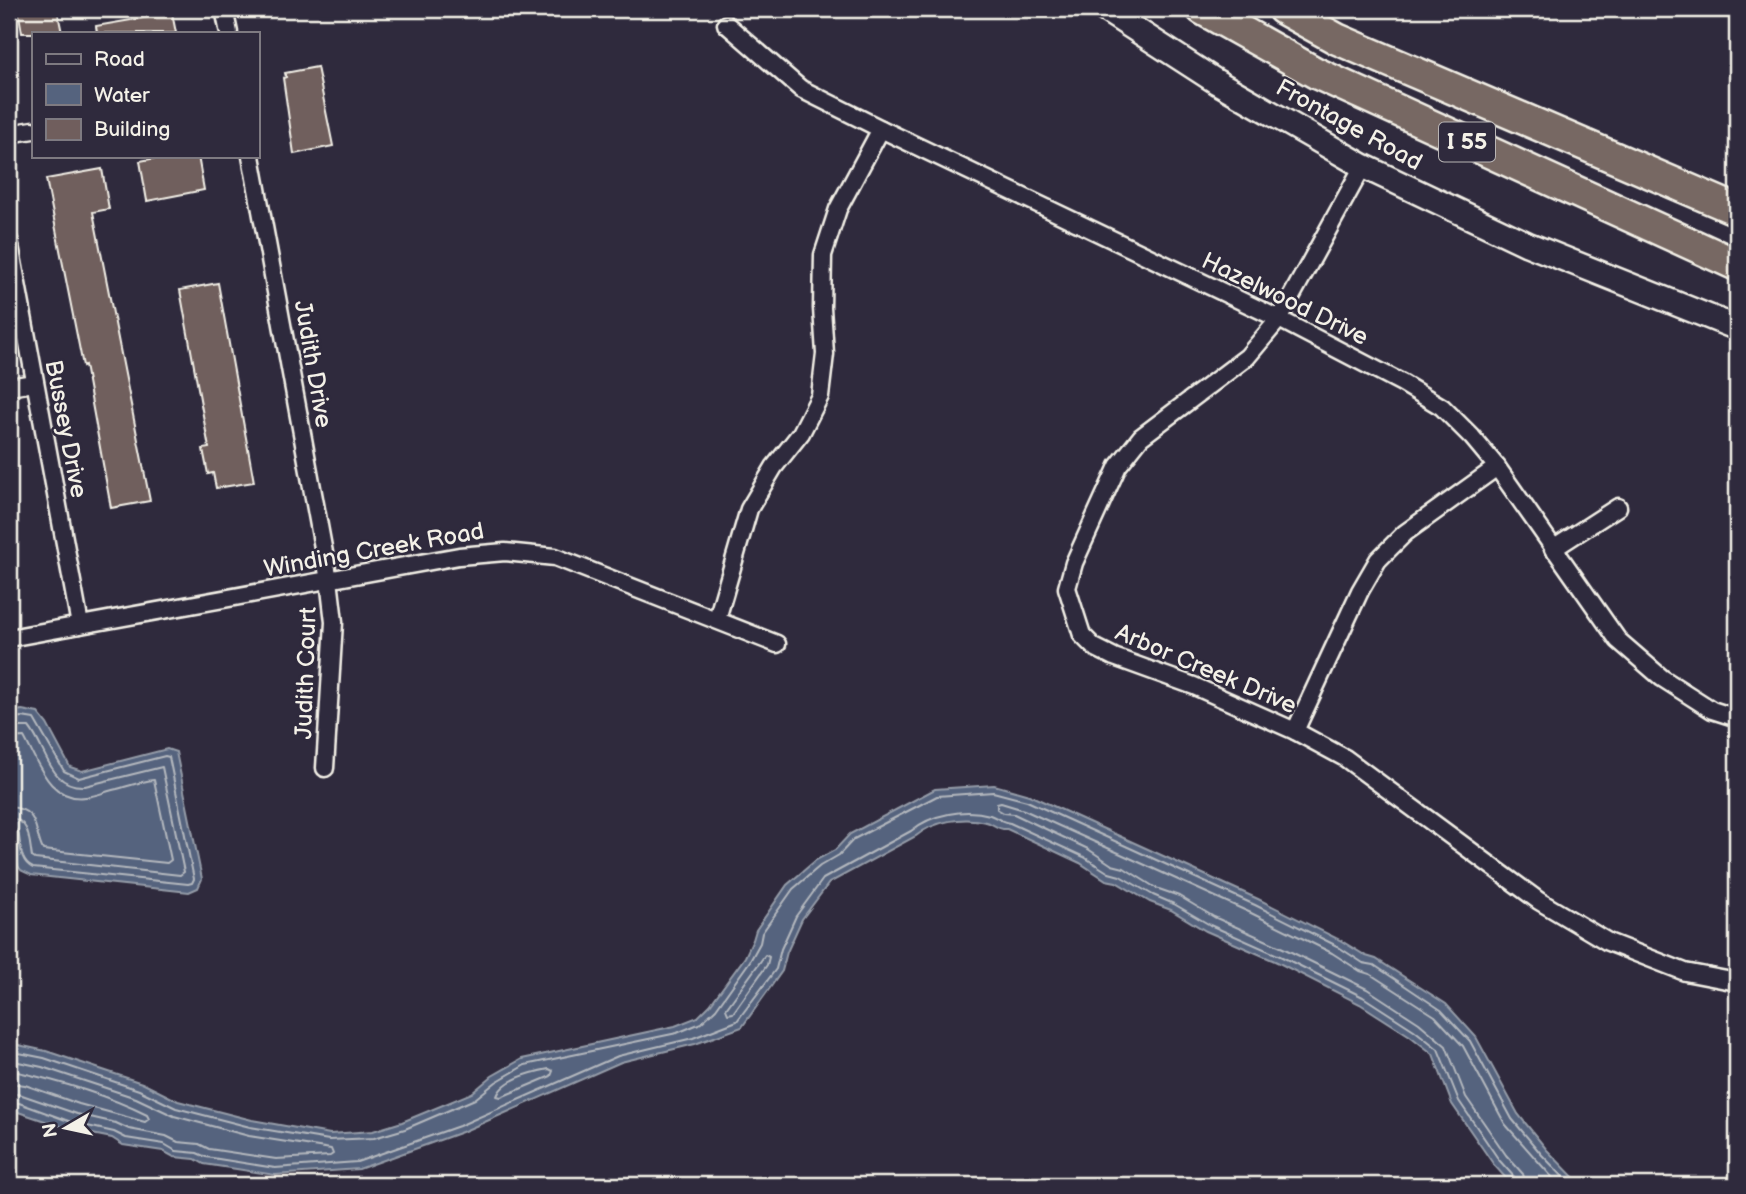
<svg xmlns="http://www.w3.org/2000/svg" width="1746" height="1194" viewBox="0 0 1746 1194" font-family="'Balsamiq Sans',sans-serif">
<style>
.water{fill:#55637e;stroke:#959ca8;stroke-width:2}
.lines{fill:none;stroke-linecap:round;stroke-linejoin:round}
.shore{stroke:#b4b8be;stroke-width:2}
.building{fill:#705e5d;stroke:#f4f1e8;stroke-width:2}
.street-casing{stroke:#f4f1e8;stroke-width:21}
.secondary-casing{stroke:#f4f1e8;stroke-width:28}
.highway-casing{stroke:#f4f1e8;stroke-width:35}
.street{stroke:#2f2a3d;stroke-width:16}
.secondary{stroke:#2f2a3d;stroke-width:23}
.highway{stroke:#776864;stroke-width:30}
.labels{text-anchor:middle;dominant-baseline:central;stroke-width:5;stroke-linejoin:round;paint-order:stroke}
.shield{fill:#2f2a3d;stroke:#b9b5b5;stroke-width:2}
.shield-label{font-size:23px;font-weight:bold;fill:#f4f1e8}
.street-label{font-size:24px;fill:#f4f1e8;stroke:#2f2a3d}
</style>
<rect width="100%" height="100%" fill="#2f2a3d"/>
<filter id="ink" filterUnits="userSpaceOnUse"><feTurbulence type="fractalNoise" baseFrequency=".0143" numOctaves="2"/><feDisplacementMap in="SourceGraphic" scale="14" xChannelSelector="R" yChannelSelector="G"/><feConvolveMatrix kernelMatrix="1 2 1 2 8 2 1 2 1" color-interpolation-filters="sRGB"/></filter>
<g filter="url(#ink)">
<g class="water">
<path d="M22 710 38 713 47 724 70 767 82 771 167 749 176 752 202 879 198 888 189 892 31 875C30 874 22 871 21 870 5 855 9 739 9 712Z"/>
<path d="M994 785 1029 795 1258 899 1340 940 1366 956 1376 959 1446 1004 1476 1037 1518 1114 1547 1150 1581 1185H1512L1494 1165 1452 1104 1433 1054 1410 1036 1360 1004 1277 962 1206 931 1171 910 1150 902 1116 882 1106 880 1080 863 1007 829C998 830 995 824 986 822 963 816 934 821 916 836L829 883 802 919 787 952 782 971 742 1027 695 1044 621 1062 462 1132 359 1169 275 1175 204 1164 195 1159 174 1157 163 1151 123 1145 112 1138 72 1130 9 1109V1043L46 1051 142 1083 178 1101 252 1120 330 1134 373 1131 402 1122 472 1093 492 1076 522 1059 675 1026 698 1017 710 1005 745 957 753 940 756 930 787 885 816 860 835 850 850 834 935 789Z"/>
</g>
<g class="lines">
<g class="shore">
<path d="M9 718 22 717 34 719 64 771 79 778 165 756 169 757 194 879 192 883 188 884 33 868C19 862 21 844 18 831L9 827"/>
<path d="M9 727H29C47 749 49 788 85 786L162 767 184 872 180 875 35 859 32 857C29 840 30 819 9 818"/>
<path d="M9 738 24 737C38 762 49 802 86 797 96 796 107 791 117 789 129 786 142 781 154 780L171 860 167 863 43 850C33 831 41 809 9 807"/>
<polygon points="765,955 769,957 767,965 733,1013 728,1014 726,1009"/>
<polyline points="9,1051 44,1058 139,1090 176,1108 250,1127 329,1140 374,1138 405,1129 475,1099 496,1082 525,1065 677,1033 701,1023 716,1009 750,961 760,943 762,933 793,889 820,866 839,855 854,839 937,796 993,792 1027,801 1255,905 1337,946 1363,963 1374,965 1441,1010 1470,1041 1512,1119 1542,1155 1571,1185"/>
<polyline points="9,1060 42,1067 136,1098 174,1116 249,1136 331,1149 333,1154 330,1156 276,1159 209,1149 199,1144 178,1142 166,1136 129,1129 116,1123 77,1114 22,1095 9,1093"/>
<path d="M549 1069 553 1071 551 1076 501 1097 497 1096C503 1079 533 1072 549 1069Z"/>
<path d="M9 1070C55 1080 105 1094 147 1115L149 1119 145 1122 79 1104 25 1085 9 1083"/>
<path d="M9 1102 19 1103 74 1123 114 1132 126 1138 164 1144 176 1151 197 1153 206 1157 275 1168 357 1162 459 1126 618 1056 693 1038 737 1021 776 969 781 949 796 916 823 879 911 831C931 814 965 808 990 815 998 818 1002 822 1010 823L1084 857 1109 873 1120 876 1153 895 1174 904 1210 925 1280 956 1363 997 1414 1030 1438 1049 1459 1101 1499 1160 1516 1179 1517 1185"/>
<polyline points="1526,1185 1523,1174 1506,1155 1466,1097 1446,1046 1419,1023 1367,989 1283,948 1214,917 1179,896 1156,888 1124,868 1112,865 1088,849 1014,814 1004,813 997,809 997,804 1001,803 1024,810 1251,913 1332,953 1360,971 1370,974 1435,1016 1463,1046 1505,1124 1559,1185"/>
</g>
</g>
<g class="building">
<polygon points="18,9 57,9 62,33 22,33"/>
<polygon points="172,13 176,33 97,33 96,26"/>
<polygon points="317,67 333,146 294,154 283,78 286,77 285,73"/>
<polygon points="167,156 198,156 204,190 147,201 140,161"/>
<polygon points="102,169 109,209 93,212 150,501 111,508 85,365 83,366 46,179"/>
<polygon points="218,283 254,482 216,488 213,473 208,474 203,449 209,448 180,290"/>
</g>
<g class="lines">
<g class="street-casing">
<g id="street">
<polyline points="224,9 229,33"/>
<polyline points="726,24 801,89 881,129 1279,319 1402,383 1442,407 1472,437 1497,467 1618,640 1662,678 1712,710 1737,718"/>
<polyline points="9,134 33,130"/>
<polyline points="251,156 329,580 334,622 325,768"/>
<polyline points="1363,166 1279,319 1247,357 1141,437 1118,466 1074,563 1067,588 1082,635 1094,647 1114,657 1194,686 1295,731 1345,758 1539,901 1608,942 1685,972 1737,982"/>
<polyline points="9,240 80,625"/>
<polyline points="9,387 34,383"/>
<polyline points="1553,549 1618,507"/>
<polyline points="717,619 749,509 774,467 801,433 820,396 825,354 822,308 823,255 838,209 881,129"/>
<polyline points="9,638 459,556 505,552 555,557 777,644"/>
<polyline points="1295,731 1360,591 1378,560 1405,533 1497,467"/>
</g>
</g>
<g class="secondary-casing">
<polyline id="secondary" points="1104,9 1217,82 1363,166 1527,244 1737,328"/>
</g>
<g class="highway-casing">
<g id="highway">
<polyline points="1202,9 1316,73 1737,265"/>
<polyline points="1283,9 1337,39 1737,210"/>
</g>
</g>
<use href="#street" class="street"/>
<use href="#secondary" class="secondary"/>
<use href="#highway" class="highway"/>
</g>
</g>
<g class="labels">
<rect class="shield" x="1439" y="122.5" width="56" height="39" rx="5"/>
<g class="shield-label">
<text x="1467" y="142">I 55</text>
</g>
<g class="street-label">
<text transform="translate(1349 125) rotate(29)">Frontage Road</text>
<text transform="translate(1285 299) rotate(26)">Hazelwood Drive</text>
<text transform="translate(313 364) rotate(80)">Judith Drive</text>
<text transform="translate(66 429) rotate(79)">Bussey Drive</text>
<text transform="translate(374 550) rotate(-10)">Winding Creek Road</text>
<text transform="translate(1206 669) rotate(23)">Arbor Creek Drive</text>
<text transform="translate(306 673) rotate(-88)">Judith Court</text>
</g>
</g>
<rect width="1746" height="1194" fill="none" stroke="#2f2a3d" stroke-width="35"/>
<rect x="18" y="18" width="1711" height="1159" fill="none" stroke="#f4f1e8" stroke-width="2.5" filter="url(#ink)"/>
<rect x="32" y="32" width="228" height="126" fill="#2f2a3d" stroke="#7e7a81" stroke-width="2"/>
<rect x="46" y="54" width="35" height="10" fill="#2f2a3d" stroke="#7e7a81" stroke-width="2"/>
<text x="94" y="66" font-size="21" fill="#f4f1e8">Road</text>
<rect x="46" y="84" width="35" height="21" fill="#55637e" stroke="#7e7a81" stroke-width="2"/>
<text x="94" y="102" font-size="21" fill="#f4f1e8">Water</text>
<rect x="46" y="119" width="35" height="21" fill="#705e5d" stroke="#7e7a81" stroke-width="2"/>
<text x="94" y="136" font-size="21" fill="#f4f1e8">Building</text>
<g transform="translate(66 1128) rotate(261)" stroke="#2f2a3d" stroke-width="5" paint-order="stroke">
<path d="M0-5L12 26L0 18L-12 26Z" fill="#f4f1e8"/>
<text y="-10" font-size="19" font-weight="bold" text-anchor="middle" fill="#f4f1e8">N</text>
</g>
</svg>
